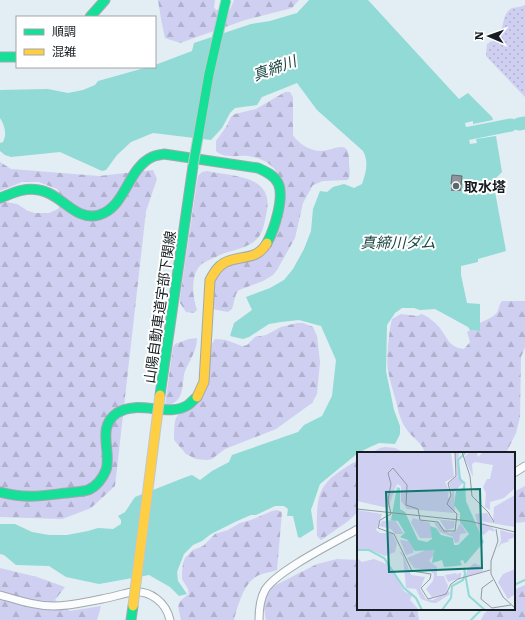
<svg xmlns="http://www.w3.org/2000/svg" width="525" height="620" viewBox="0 0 525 620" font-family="Literata,'Noto Sans JP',serif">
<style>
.grass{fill:url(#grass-dots)}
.forest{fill:url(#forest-firs)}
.water{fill:#91dad5}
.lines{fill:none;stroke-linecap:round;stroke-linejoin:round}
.stream{stroke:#91dad5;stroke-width:2}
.river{stroke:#91dad5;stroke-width:13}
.street-casing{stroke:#a1a9ae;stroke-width:9}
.fast-casing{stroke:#a1a9ae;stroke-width:11}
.slow-casing{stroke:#a1a9ae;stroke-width:11}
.street{stroke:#fbfcfd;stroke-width:7}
.fast{stroke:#16e098;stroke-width:9}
.slow{stroke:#ffcf43;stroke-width:9}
.fast-bridge-casing{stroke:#c2c7ca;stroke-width:11;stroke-linecap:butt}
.slow-bridge-casing{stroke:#c2c7ca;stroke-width:11;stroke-linecap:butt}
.fast-bridge{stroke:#16e098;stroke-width:9}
.slow-bridge{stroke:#ffcf43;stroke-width:9}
.wall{fill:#7a7f84}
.building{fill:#8e949a;stroke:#63686c}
.poi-dot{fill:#5d666c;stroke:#fff;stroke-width:1.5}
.labels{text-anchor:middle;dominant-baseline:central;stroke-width:4;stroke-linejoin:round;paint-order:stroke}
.poi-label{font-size:14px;font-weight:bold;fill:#161d22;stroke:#fff;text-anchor:start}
.street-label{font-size:14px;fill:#161d22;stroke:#fff}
.water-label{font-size:15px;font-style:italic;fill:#1a4843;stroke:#fff}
.inset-river{fill:none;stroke:#91dad5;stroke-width:2}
.inset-road{fill:none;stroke:#909aa0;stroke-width:1}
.view{fill:#0f766e;fill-opacity:0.15;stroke:#0f766e;stroke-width:2}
.inset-edge{fill:none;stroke:#161d22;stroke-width:2}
</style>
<defs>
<pattern id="grass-dots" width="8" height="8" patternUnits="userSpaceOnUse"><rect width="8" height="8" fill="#cfcff1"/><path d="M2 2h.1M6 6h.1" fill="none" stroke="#b1b1ce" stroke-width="1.8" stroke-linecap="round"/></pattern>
<pattern id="forest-firs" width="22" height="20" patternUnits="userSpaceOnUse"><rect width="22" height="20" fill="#cfcff1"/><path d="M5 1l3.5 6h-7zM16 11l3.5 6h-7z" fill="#b1b1ce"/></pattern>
</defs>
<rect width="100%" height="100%" fill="#e2edf4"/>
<path class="grass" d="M525 5V97L486 56 487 44C509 36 498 16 512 8 516 7 521 7 525 5Z"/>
<g class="forest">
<polygon points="158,0 215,0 214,7 216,10 230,10 234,0 299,0 292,8 245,20 180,43 165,38 161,19"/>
<path d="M285 92H290L293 97V135C298 144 312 152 323 151 335 150 350 138 349 162 349 169 351 173 348 180L323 181 313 185 303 203 295 238 277 270 273 275 263 281 239 290 236 294 232 309 228 312 212 309C213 301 211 291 213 283 219 264 242 262 258 257 265 245 275 232 280 220 292 192 281 160 248 156 238 155 224 159 216 151V141L226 127 231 117 235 114 256 109Z"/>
<polygon points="0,162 11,169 99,176 153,170 157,179 146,211 115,486 91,508 62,519 0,517 0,201 17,204 28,211 35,213 49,213 58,209 63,198 57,189 39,182 22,182 0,191"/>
<path d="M207 171C235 177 276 175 266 215 264 224 263 234 256 240 247 248 233 250 222 254 216 257 209 260 203 263 190 272 192 296 197 310L194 313 186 312 180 303V297L197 182 198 176 202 172Z"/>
<path d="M502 301H525V347L521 357 520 417 516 433 506 453H425C422 441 411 438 405 427 400 419 398 410 396 401 393 391 390 381 388 371 386 359 389 331 392 319L401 314 417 316 422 314C428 317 435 322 439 327 448 338 448 347 464 349L470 342 467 332 470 330 480 331V323C485 320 495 317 498 311 499 307 499 305 502 301Z"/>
<path d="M297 323H303L313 327 317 336 320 362 317 394 312 403 276 429 225 449 212 459 207 460 196 459 186 454 174 440C174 434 174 427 175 421 178 409 196 409 202 398 210 387 207 363 209 350 210 346 213 342 215 339L226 340 242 346 247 345 255 337 266 335 281 327Z"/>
<path d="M197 338C197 352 188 362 184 374 183 381 183 390 180 396 177 402 170 406 165 405L173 347 175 344 189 339Z"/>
<polygon points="385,447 395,448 405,453 371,453 380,448"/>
<path d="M358 460V512L347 522 321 540 317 536C316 490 318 483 358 460Z"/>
<polygon points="525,486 525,522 514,523 514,492"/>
<path d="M277 510 282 512 277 570C269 573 259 573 253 579 243 587 237 608 234 620H181C178 604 175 604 189 594L188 589 182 579V572L183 563 185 558 193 550 203 546 215 534 228 530 240 523 251 520 272 511Z"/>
<polygon points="337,559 358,560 358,609 417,609 419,620 266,620 262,597 268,589 317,564"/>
<polygon points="0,568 37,577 65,587 55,600 70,611 101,606 97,620 0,620"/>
<polygon points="525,585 525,620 481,620 484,614 489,609 514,609 514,590"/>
</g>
<path class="water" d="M309 0H368L459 99 468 93 492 117 493 120 473 124V121L465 123 470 144 477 143 476 139 496 136 502 172 493 181 506 251 478 259V262L461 266V275L467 303 480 304V331L470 330 468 327 435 309 420 310 414 308H402L395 313 387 325 386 371 394 410 400 426V434L395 444 379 443 370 447 358 453 320 484 311 510 314 529 300 538 298 537 293 516H287L288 509 284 506H275L256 515H251L237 521 211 534 202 541 193 545 184 554 177 572 178 581 187 594 179 596 170 587 149 575 99 584 66 577 49 566 16 565 4 555 0 554V524H15L32 532 49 535H67L88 531 98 528 113 529 121 524V520L118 516 125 512 135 497 186 477 192 475 200 480 212 471 229 462 232 455 298 432 304 425 322 416 332 396 336 360 321 326 299 320 281 322 269 324 249 337 243 339 230 336 234 323 252 310 246 297 270 288 284 280 293 269 304 249 311 231 313 209 320 191 327 192 333 187 344 184 354 188 362 184C366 172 369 162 363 151L317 110 297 83 262 97 257 105 235 108 230 113 222 128 211 140 153 133 131 142 117 155 106 170 102 171 60 152 11 157 5 155 0 151V143L3 142C7 134 5 126 0 118V90L48 89 68 93 83 90 95 85 98 81 148 67H155V65L192 51 194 43 251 24 270 21 297 13Z"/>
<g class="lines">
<g class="stream">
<polyline points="514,585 525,580"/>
<polyline points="471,620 482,609"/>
</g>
<g class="river">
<polyline points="519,124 525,123"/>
<polyline points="450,137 511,125"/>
</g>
<g class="street-casing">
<g id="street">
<polyline points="514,473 525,466"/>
<path d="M0 595C18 600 35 606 54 606 70 606 86 602 102 599 112 597 122 594 132 592 150 590 166 602 170 620"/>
<path d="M259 620C259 609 260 599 265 590 276 571 337 541 358 529"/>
</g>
</g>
<g class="fast-casing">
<g id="fast">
<polyline points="90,17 105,0"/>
<polyline points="0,57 17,57"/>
<path d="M0 198C13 193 24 187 39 190 61 193 75 222 99 215 126 207 127 169 152 157 156 155 160 155 164 154L258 168C265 171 274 175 278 183 285 197 274 230 267 243"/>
<polyline points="160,395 193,166"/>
<path d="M0 492C26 499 41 496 66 493 73 492 81 492 88 490 96 487 103 478 106 470 112 452 96 427 117 413 139 399 168 418 188 405 191 403 194 399 197 397"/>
<polyline points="131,620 133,606"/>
</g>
</g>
<g class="slow-casing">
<path id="slow" d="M197 397 204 382 210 280C214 273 217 267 224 263 240 254 256 262 267 243"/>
</g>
<use href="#street" class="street"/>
<use href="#fast" class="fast"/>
<use href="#slow" class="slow"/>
<g class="fast-bridge-casing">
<polyline id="fast-bridge" points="193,166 209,74 226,0"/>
</g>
<g class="slow-bridge-casing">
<polyline id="slow-bridge" points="133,606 160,395"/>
</g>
<use href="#fast-bridge" class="fast-bridge"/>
<use href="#slow-bridge" class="slow-bridge"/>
</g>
<polygon class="wall" points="462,182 461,191 451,191 451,184"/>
<polygon class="building" points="452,175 462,176 461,185 451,184"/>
<circle class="poi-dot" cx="456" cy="186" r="4"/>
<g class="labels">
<g class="poi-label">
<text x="464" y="186">取水塔</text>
</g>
<g class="street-label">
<text transform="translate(159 307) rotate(-82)">山陽自動車道宇部下関線</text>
</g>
<g class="water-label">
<text transform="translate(274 67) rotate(-20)">真締川</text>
<text x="398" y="241">真締川ダム</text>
</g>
</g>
<g transform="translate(357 452)">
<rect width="158" height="158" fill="#e2edf4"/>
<path d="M117 111 124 114 126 119 109 125 110 118ZM99 121 100 123 102 121H104V126L91 130 88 123Z" fill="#cfcff1"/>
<path d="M0 0H94L97 25 88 30 92 38 91 45 93 48 95 41 92 31 100 24 98 1H102L101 18 106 31 97 40 98 61 50 57 44 49V34L40 32 31 56 0 49ZM113 0H120L121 5 126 0H158V36L147 46 133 50V58L128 55 129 41 126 35 130 27H133L136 13 118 10 115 12 116 25 107 5ZM158 43V75L123 69 136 76 138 80 132 78 127 83 123 81 118 62 130 61 136 70 137 55ZM0 58 25 62 19 78 23 81H35L40 91 38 100 28 104 11 97H0ZM56 66 73 71 75 86H63L54 71ZM76 67 98 69 97 76 89 78 83 68ZM38 68 47 82H38L34 77 22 74 25 69ZM77 71H81L88 79 93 81 99 79 103 71 110 81 103 82 102 90 98 91 96 85 83 80ZM143 78 158 82V85L150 88 153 89 144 92 140 97 144 89ZM43 88 52 89 57 97 56 101 49 103ZM69 98H76L77 102 72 109 80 115V124H87L91 134 89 141 75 145 69 137 76 129 77 122 72 118 57 116 50 106ZM42 99 46 102 54 123 68 125 63 137 69 147 76 148 92 139 93 142 79 151H75L64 147 59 137 49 136 46 105ZM0 106 5 110 17 107 32 113 47 139 55 143 53 148 62 158H0ZM158 117V142L151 147 141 130 146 122Z" fill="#cfcff1"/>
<path d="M108 29 109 49 127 90 108 112 106 108 103 109 105 113 99 114 87 115 85 108 75 111 77 98 58 99 51 88 43 85 48 81 41 69 34 68 40 35 43 36V57L48 60 61 88 70 90 75 87 73 74 79 76 84 83 96 86 97 93H101L112 82 103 70V61L97 53 99 39 105 37Z" fill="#91dad5"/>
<path class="inset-river" d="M108 32 103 27 101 8 109 0M0 98H12L27 106 47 136 59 146 65 158M107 116 112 144 128 158M85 158 94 146 95 134 106 128 108 122"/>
<path class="inset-road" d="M98 0 99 24 91 31 94 43 90 52 100 62 98 79H87L81 70 63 68 61 57 49 53 50 33 36 16 31 21 34 32 31 48 34 62 23 68 21 76 37 82 55 119 74 122 73 127 64 136 71 147 89 142 94 132 101 127 133 118M105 0 113 24 115 44 131 60 137 70M0 57 112 69 158 80M139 77 141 89 134 109V122L146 145 158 156M136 128 125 136 124 147 135 156 154 153"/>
<path class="view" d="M123 37 125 116 32 120 29 40Z"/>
<rect width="158" height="158" class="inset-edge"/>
</g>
<rect x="16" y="16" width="140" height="52" fill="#ffffff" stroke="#a2a5a7"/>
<rect x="24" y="29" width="20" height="6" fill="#16e098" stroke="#a2a5a7"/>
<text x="52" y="36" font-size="12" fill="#161d22">順調</text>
<rect x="24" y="49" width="20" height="6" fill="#ffcf43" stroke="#a2a5a7"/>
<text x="52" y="56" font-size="12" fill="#161d22">混雑</text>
<g transform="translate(489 36) rotate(272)" stroke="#ffffff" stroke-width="3" paint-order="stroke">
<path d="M0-3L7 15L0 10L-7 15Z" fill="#161d22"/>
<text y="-6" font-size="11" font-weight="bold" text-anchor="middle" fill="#161d22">N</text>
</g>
</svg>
